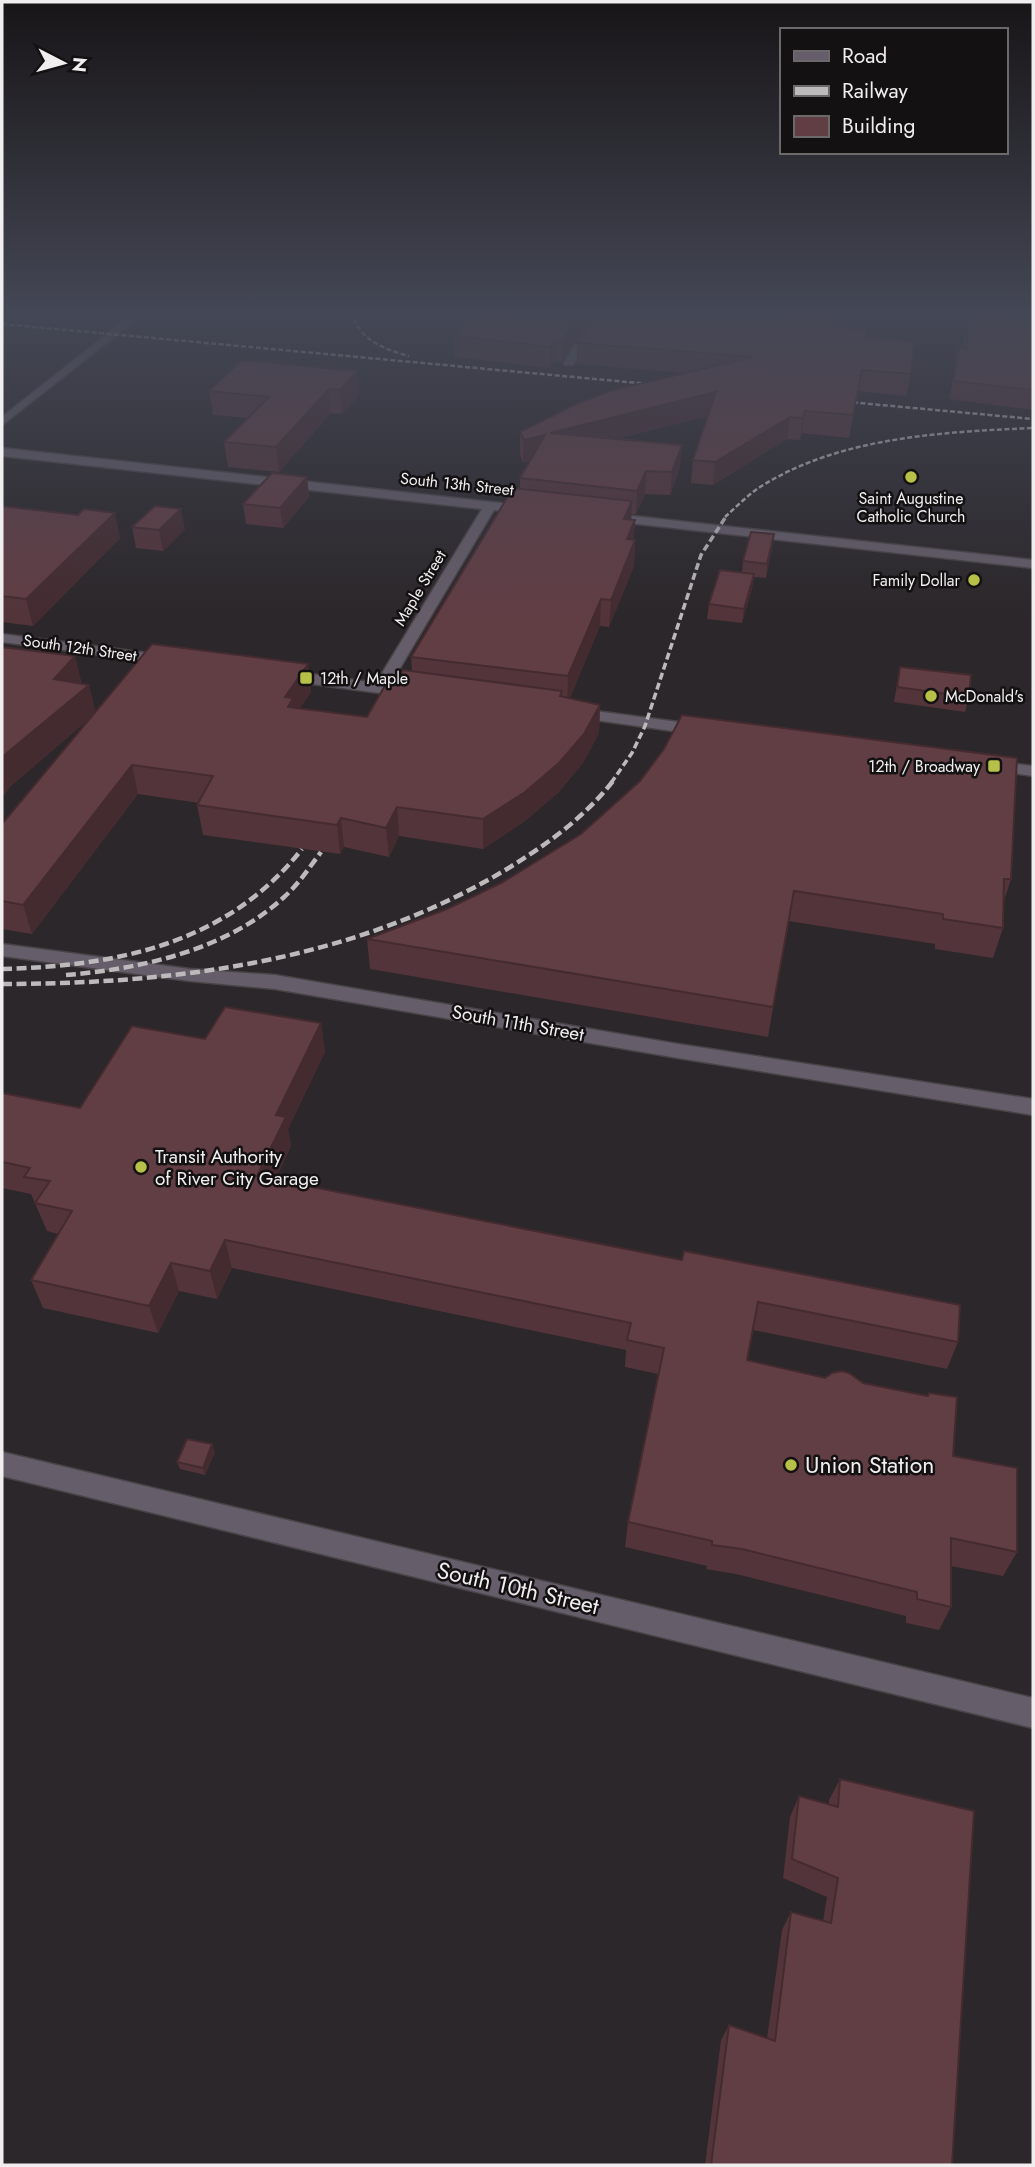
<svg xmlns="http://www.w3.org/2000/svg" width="1035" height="2167" viewBox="0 0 1035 2167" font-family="Jost,sans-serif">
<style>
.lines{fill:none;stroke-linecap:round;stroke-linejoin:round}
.minor-casing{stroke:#474346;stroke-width:3}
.minor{fill:#655d69;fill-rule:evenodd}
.rail-far2{stroke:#bdbabc;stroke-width:2.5;stroke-dasharray:5 2.5;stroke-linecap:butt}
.rail-far1{stroke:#bdbabc;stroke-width:3.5;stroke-dasharray:7 3.5;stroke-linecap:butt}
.rail{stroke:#bdbabc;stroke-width:4.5;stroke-dasharray:10 4.5;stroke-linecap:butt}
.wall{fill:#53343a}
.shaded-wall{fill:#442b30}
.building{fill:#613d44;stroke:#442b30;stroke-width:2}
.poi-dot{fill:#b8c147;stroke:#131112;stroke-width:2.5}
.labels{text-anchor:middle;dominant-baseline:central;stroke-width:5;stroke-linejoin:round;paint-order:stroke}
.far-street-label{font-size:16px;fill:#f1eeef;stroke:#131112}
.far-poi-label{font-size:16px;fill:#f1eeef;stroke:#131112;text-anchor:end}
.street-label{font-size:19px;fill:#f1eeef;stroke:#131112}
.poi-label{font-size:19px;fill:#f1eeef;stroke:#131112;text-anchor:start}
.near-poi-label{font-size:23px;fill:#f1eeef;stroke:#131112;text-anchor:start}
.near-street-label{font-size:23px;fill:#f1eeef;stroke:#131112}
</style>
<rect width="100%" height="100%" fill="#2b272a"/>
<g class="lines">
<g class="minor-casing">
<g id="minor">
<polygon points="135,312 146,312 2,425 2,417"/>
<polygon points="595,312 605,312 573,365 565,365 564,363"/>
<polygon points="2,448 529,506 535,510 529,514 494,510 390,685 415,689 418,692 410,697 282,680 274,675 282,670 376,683 482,509 2,456"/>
<polygon points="606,513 1033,560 1033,568 601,520 601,514"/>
<polygon points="2,634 170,656 177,660 170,664 2,642"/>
<polygon points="573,708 701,725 709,730 701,735 567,716 565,713 567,710"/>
<polygon points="990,761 1033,766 1033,776 984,769 982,766 984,763"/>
<polygon points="2,944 190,969 275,975 678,1044 1033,1099 1033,1115 678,1058 275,989 190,981 2,956"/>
<polygon points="2,1452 1033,1698 1033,1728 2,1476"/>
</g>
</g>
<use href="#minor" class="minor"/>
<g class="rail-far2">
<path d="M352 312C358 340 384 349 409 356"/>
<polyline points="2,324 660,385"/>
<polyline points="838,401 1033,419"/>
<path d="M725 517C735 508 746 497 757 489 836 437 942 432 1033 428"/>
</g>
<polyline class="rail-far1" points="611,783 632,753 645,726 701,555 727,515"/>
<g class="rail">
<path d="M2 969C117 966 227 944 302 849"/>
<path d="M66 975C141 969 226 950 283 898 298 885 309 868 321 852"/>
<path d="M2 984C177 984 354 961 507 869 546 845 584 818 613 781"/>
</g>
</g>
<g class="wall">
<polygon points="393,312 422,312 414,322"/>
<polygon points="735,312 734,319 777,322 781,312 839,312 835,327 866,337 911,374 906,396 858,391 849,438 802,433 800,440 787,439 713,485 691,483 693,460 708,416 615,439 680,468 670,495 645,494 636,514 631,514 631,520 635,520 633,540 635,540 634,566 609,627 600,626 570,698 600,705 599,733 583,763 558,793 525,821 483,849 399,836 389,857 344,847 340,854 203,835 197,805 199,803 138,794 32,934 2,929 2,824 89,719 11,786 2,797 2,647 82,683 95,711 308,664 311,692 300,708 367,717 399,676 412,671 411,657 520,489 520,478 530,461 523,463 520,454 520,432 686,373 577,364 577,343"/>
<polygon points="967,312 1006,313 1006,312 1033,312 1033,410 949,399 959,348 964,348 964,328"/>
<polygon points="587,321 562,363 553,362 550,368 455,357 454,336"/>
<polygon points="242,360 359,395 342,414 331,413 279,472 228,467 224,442 247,418 213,415 209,391"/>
<polygon points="307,477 309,497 283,528 246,524 243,504"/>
<polygon points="2,506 120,538 33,626 2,622"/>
<polygon points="132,527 185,529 163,551 136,548"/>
<polygon points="772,548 766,578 754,577 752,588 742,623 707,619 709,604 742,573 743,561"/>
<polygon points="900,667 969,697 965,712 894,702"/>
<polygon points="581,834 1011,879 1003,904 1003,928 993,958 935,949 935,944 788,921 768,1037 370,969 367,939 447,909 503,882"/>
<polygon points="321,1023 325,1052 288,1129 291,1146 275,1180 958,1342 947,1369 753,1330 747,1360 825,1378 863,1383 927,1396 929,1393 953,1456 1017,1552 1003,1576 951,1566 951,1607 939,1630 906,1623 906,1616 736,1574 706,1569 707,1566 625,1547 628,1522 658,1374 625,1367 626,1350 232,1268 217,1299 179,1291 158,1333 43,1308 31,1280 59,1234 47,1231 31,1194 2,1188 2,1093 80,1108 205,1039"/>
<polygon points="215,1452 205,1475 180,1469 177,1462"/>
<polygon points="840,1779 952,2165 705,2165 721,2040 729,2025 767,2039 782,1930 791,1912 823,1921 827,1897 783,1878 790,1817 799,1796 829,1805 829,1800"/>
</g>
<g class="shaded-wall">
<polygon points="2,312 17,312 2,322"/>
<polygon points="413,312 422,312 414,322"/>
<polygon points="578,312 587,312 587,321 562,363 562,342"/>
<polygon points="837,312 839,312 830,347 833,327"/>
<polygon points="553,342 553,362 550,368 550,347"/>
<polygon points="357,371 359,395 342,414 340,390"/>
<polygon points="329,389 331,413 279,472 276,447"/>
<polygon points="716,392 714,414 549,456 550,433"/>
<polygon points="805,411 802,433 800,440 803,418"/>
<polygon points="790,417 787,439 713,485 715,462"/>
<polygon points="545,435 544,457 523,463 524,440"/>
<polygon points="682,445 680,468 670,495 672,472"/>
<polygon points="646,471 645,494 636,514 637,491"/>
<polygon points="307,477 309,497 283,528 280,508"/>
<polygon points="632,501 631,527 624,519"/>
<polygon points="181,509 185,529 163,551 159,530"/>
<polygon points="115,513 120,538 33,626 26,599"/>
<polygon points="635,520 633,546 635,540 634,566 609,627 611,600 627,539"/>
<polygon points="774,534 772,548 766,578 767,564"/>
<polygon points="754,574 752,588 742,623 744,609"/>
<polygon points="601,599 600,626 567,705 568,676"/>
<polygon points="75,656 82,684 54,679"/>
<polygon points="308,664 311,692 295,716 296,727 285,697"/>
<polygon points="89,685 96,713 11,786 2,797 2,757"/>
<polygon points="600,705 599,733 583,763 558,793 525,821 483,849 483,819"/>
<polygon points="132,765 138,794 32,934 23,905"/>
<polygon points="397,807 399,836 389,857 386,828"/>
<polygon points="341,818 344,847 340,854 337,825"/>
<polygon points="321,1023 325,1052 288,1129 291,1146 263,1205 257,1176 276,1115"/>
<polygon points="225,1240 232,1268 217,1299 210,1271"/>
<polygon points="171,1263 179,1291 158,1333 149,1306"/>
<polygon points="212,1444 215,1452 205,1475 203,1468"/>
</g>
<g class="building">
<polygon points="473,312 581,312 562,342 553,342 550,347 454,336"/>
<polygon points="596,312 734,312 732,319 777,322 781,312 837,312 833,327 867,329 866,337 914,341 911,374 862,370 853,415 805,411 803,418 790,417 715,462 693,460 716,392 550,433 682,445 672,472 646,471 637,491 520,478 545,435 524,440 520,432 574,405 610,391 752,357 577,343"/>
<polygon points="967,312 1010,313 1010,312 1033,312 1033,390 953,381 959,348 967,349"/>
<polygon points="242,360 357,371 340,390 329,389 276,447 224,442 269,397 209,391"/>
<polygon points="272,473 307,477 280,508 243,504"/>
<polygon points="513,488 632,501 624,519 635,520 627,539 635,540 611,600 601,599 568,676 411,657"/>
<polygon points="2,506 78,515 84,509 115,513 26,599 2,596"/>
<polygon points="155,506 181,509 159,530 132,527"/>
<polygon points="751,532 774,534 767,564 743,561"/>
<polygon points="720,570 754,574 744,609 709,604"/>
<polygon points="152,644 308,664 285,697 293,698 288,707 367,717 391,675 399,676 403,670 562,691 560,696 600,705 584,734 559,763 525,792 483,819 397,807 386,828 341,818 337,825 197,805 213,776 132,765 23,905 2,901 2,824"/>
<polygon points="2,647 75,656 54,679 89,685 2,757"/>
<polygon points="900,667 971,675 969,697 897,687"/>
<polygon points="682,715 1017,758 1011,879 1004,879 1003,928 943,919 943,914 794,891 773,1007 367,939 447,909 503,882 581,834 640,781 664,749"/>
<polygon points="225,1007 321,1023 276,1115 286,1117 257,1176 682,1260 684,1251 960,1305 958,1342 758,1302 747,1360 825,1378 832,1373 842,1371 849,1373 863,1383 928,1396 929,1393 957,1397 953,1456 1017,1468 1017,1552 951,1538 951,1607 917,1599 917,1592 742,1549 712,1545 712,1541 628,1522 664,1348 627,1340 631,1323 225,1240 210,1271 171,1263 149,1306 31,1280 72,1211 35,1203 50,1181 24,1177 30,1168 2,1162 2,1093 80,1108 132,1026 205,1039"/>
<polygon points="187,1439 212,1444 203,1468 177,1462"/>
<polygon points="840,1779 974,1811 952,2165 711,2165 729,2025 775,2041 791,1912 831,1923 838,1878 792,1859 799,1796 838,1807"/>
</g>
<linearGradient id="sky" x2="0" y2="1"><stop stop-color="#181517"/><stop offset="0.51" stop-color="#444755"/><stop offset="1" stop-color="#444755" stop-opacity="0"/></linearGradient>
<rect width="1035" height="615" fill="url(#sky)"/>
<g class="poi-dot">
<circle cx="911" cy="477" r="7"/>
<circle cx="974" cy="580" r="7"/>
<rect x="299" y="671" width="14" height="14" rx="3.5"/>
<circle cx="931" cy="696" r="7"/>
<rect x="987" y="759" width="14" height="14" rx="3.5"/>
<circle cx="141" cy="1167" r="7"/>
<circle cx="791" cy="1465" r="7"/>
</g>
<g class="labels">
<g class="far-street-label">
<text transform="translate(457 484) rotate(6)">South 13th Street</text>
<text transform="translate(420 588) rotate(-59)">Maple Street</text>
<text transform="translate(80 648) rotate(8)">South 12th Street</text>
</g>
<g class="far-poi-label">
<text x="911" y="498" text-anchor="middle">Saint Augustine<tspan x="911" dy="18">Catholic Church</tspan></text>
<text x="960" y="580">Family Dollar</text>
<text x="320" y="678" text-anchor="start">12th / Maple</text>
<text x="945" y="696" text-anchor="start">McDonald's</text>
<text x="980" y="766">12th / Broadway</text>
</g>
<g class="street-label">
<text transform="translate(518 1023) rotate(10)">South 11th Street</text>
</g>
<g class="poi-label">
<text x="155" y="1156">Transit Authority<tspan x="155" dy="22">of River City Garage</tspan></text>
</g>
<g class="near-poi-label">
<text x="805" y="1465">Union Station</text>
</g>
<g class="near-street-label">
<text transform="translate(518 1588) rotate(13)">South 10th Street</text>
</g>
</g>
<rect width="1035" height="2167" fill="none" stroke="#f1eeef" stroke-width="7"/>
<rect x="780" y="28" width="228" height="126" fill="#131112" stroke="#6c696a" stroke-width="2"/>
<rect x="794" y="51" width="35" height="10" fill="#655d69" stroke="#6c696a" stroke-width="2"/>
<text x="842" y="63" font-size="21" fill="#f1eeef">Road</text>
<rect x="794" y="86" width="35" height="10" fill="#bdbabc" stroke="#6c696a" stroke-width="2"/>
<text x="842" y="98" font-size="21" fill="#f1eeef">Railway</text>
<rect x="794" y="116" width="35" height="21" fill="#613d44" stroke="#6c696a" stroke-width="2"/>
<text x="842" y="133" font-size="21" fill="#f1eeef">Building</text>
<g transform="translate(63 63) rotate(96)" stroke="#131112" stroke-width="5" paint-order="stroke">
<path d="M0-5L12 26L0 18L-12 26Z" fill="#f1eeef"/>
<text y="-10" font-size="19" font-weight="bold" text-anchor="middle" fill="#f1eeef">N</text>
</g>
</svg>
